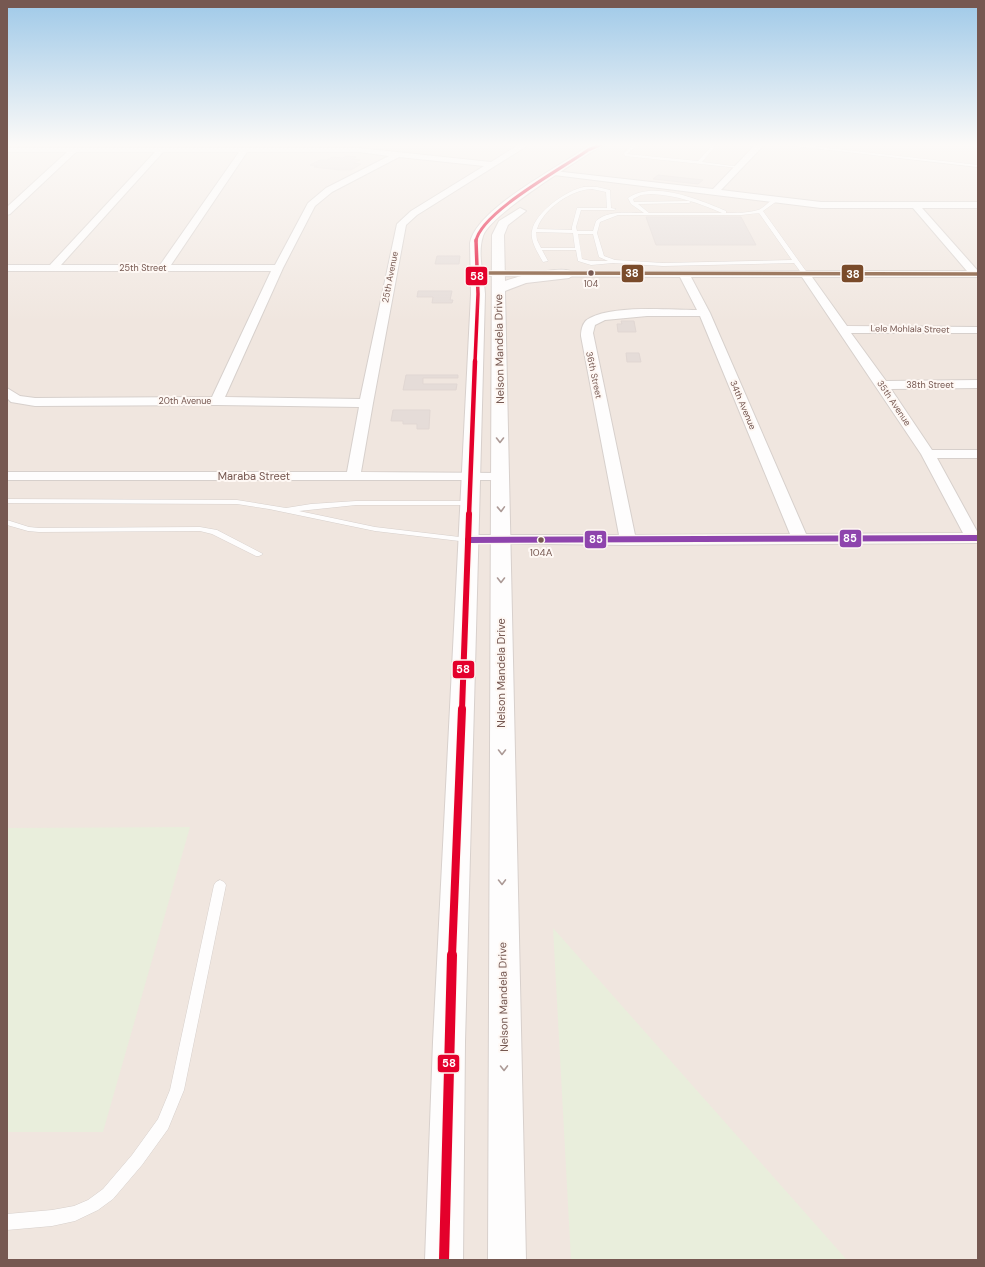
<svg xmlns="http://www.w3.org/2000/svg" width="985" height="1267" viewBox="0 0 985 1267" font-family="'DM Sans',sans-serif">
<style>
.residential{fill:#f0e6df}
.green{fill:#e9eedc}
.building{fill:#e5dcd8;stroke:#e1d7d3}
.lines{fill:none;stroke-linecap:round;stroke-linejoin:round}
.lane-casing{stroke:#d7d0cc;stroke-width:1}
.street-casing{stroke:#d7d0cc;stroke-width:2}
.secondary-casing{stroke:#d8d0cc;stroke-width:2}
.lane{fill:#fefdfd;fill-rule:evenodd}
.street{fill:#fefdfd;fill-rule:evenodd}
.secondary{fill:#fefdfd;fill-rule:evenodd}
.bus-1-casing{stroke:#fef8f4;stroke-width:5.5}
.bus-2-casing{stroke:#fef8f4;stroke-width:9}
.bus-3-far5-casing{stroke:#fef8f4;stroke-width:4.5}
.bus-3-far4-casing{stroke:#fef8f4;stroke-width:5.5}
.bus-3-far3-casing{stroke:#fef8f4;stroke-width:7}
.bus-3-far2-casing{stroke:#fef8f4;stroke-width:9}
.bus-3-far1-casing{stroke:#fef8f4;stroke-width:10}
.bus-3-casing{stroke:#fef8f4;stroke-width:12}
.bus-1{stroke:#7a4b2a;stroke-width:3.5}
.bus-2{stroke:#8e44ad;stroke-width:6}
.bus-3-far5{stroke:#e4002b;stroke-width:3}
.bus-3-far4{stroke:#e4002b;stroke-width:3.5}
.bus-3-far3{stroke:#e4002b;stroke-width:4.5}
.bus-3-far2{stroke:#e4002b;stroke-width:6}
.bus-3-far1{stroke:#e4002b;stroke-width:8}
.bus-3{stroke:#e4002b;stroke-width:10}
.oneway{stroke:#ac9a96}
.bus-dot{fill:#765851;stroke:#fef8f4;stroke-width:1.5}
.labels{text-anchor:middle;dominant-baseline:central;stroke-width:4;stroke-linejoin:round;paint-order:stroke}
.far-street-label{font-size:9px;fill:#765851;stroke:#fef8f4}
.far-bus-label{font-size:9px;fill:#765851;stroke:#fef8f4}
.bus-label{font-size:10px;fill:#765851;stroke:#fef8f4}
.street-label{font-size:11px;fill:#765851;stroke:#fef8f4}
.line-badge{stroke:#fef8f4;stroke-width:1.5}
.badge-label{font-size:11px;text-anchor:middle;font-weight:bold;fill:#fff}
</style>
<rect width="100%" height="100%" fill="#f8f4f0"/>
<rect class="residential" x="7" y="144" width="971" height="1116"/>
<g class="green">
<polygon points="190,827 103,1132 7,1132 7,828"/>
<polygon points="553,928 847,1260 571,1260"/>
</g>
<g class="building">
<polygon points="346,156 356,157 352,159 360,160 354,163 361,164 351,170 340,170 314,167 317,166 310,165 320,160 327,160 333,157 343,158"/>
<polygon points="658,175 703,180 698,184 653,179"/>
<polygon points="646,217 741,217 756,245 656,245"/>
<polygon points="437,256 460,256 459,264 435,264"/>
<polygon points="418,291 452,291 450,300 453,300 452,303 432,303 433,297 417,297"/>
<polygon points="621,321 634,321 636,332 618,332 617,324 622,324"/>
<polygon points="626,353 639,353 641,362 627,362"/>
<polygon points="406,375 458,375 458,378 423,378 423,384 457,384 456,390 403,390"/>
<polygon points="393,410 430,410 429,429 417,429 417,424 403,424 403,421 391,421"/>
</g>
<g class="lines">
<g class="lane-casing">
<g id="lane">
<polygon points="633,144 638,144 627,154 698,161 710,148 710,144 714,144 714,148 702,162 741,167 739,168 625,156 624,153"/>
<polygon points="777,144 793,144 978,165 978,167"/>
<polygon points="965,144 978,146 978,148 966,145"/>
<path d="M584 187H597L610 190 611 208 616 209 614 210H581L576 227 577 231H593L596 221C608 210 628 213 644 213L631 204 628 198C653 180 700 200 726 211V213C736 213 748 213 758 210 765 208 769 199 777 199V201L763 211 808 274 803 275 794 263 663 266 613 263 591 265 578 261 576 250H542L548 261 543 262C538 253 530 241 532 231 535 212 567 190 584 187ZM592 189 606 192 607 208H577L572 227V230L537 229C543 209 572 189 592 189ZM651 194C676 195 699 203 722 213H649L638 204 689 203 691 202 689 201 634 202 633 199 641 195ZM759 213 792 260 663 263 615 260 604 256 597 233 600 222 618 215H741ZM536 232 573 233 575 248H541L537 240ZM578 234H593L599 257 608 261H591L582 259Z"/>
<polygon points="7,499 237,500 286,508 311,504 356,501 469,501 473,503 472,505 356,505 299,511 375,527 468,538 472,540 468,542 375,531 269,509 237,504 7,503"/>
<polygon points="7,520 29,527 39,528 200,527 217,530 263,554 259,556 256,556 212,534 200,531 39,532 28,531 7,525"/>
<polygon points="220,880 224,882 226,885 184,1090 168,1129 142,1165 113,1199 98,1210 75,1221 52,1226 7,1230 7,1214 52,1210 74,1206 88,1200 103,1189 132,1155 158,1119 170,1090 214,885 216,882"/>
</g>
</g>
<g class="street-casing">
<g id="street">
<path d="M520 144H530L417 215 406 225 373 403 361 472 501 473 506 474 508 477 506 480H7V472H347L359 407 217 405 35 406 11 402 7 398V388L20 396 35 398 212 397 271 271H7V265H50L155 152H76L10 214 7 215V207L67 152H7V148H359L491 162ZM163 152H239L160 265H61ZM247 152H359L389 156 326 188 308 203 275 265H171ZM399 157 484 166 411 211 397 224 360 399 225 397 283 268 315 206 332 192Z"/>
<path d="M756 144H765L721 190 821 202H978V208H922L978 271V277H812L847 326 978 327V333H851L886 381 978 380V388L891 389 932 450H978V458H937L978 533V543L628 545 462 543 460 540 462 537 468 535H619L581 336C581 329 583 321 590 318 614 305 669 310 697 310L680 277 477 276 472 273 473 271H967L913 208H821L554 175 550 173 554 171 713 189ZM691 277H802L921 454 963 533 806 534 710 313ZM647 316H700L790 534 635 535 593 333 595 325 605 320Z"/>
</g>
</g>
<g class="secondary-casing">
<g id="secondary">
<path d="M593 144H606C602 148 595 149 590 153 569 166 489 216 483 236 477 254 484 276 485 294L465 1042 463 1260H425L433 1042 471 294 470 243C476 209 556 169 585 148Z"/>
<path d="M520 208 526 211 508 225 504 235 505 281C516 277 568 263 575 274L569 278 526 283 505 291 526 1260H488L492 235 499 221Z"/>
</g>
</g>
<use href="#lane" class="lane"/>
<use href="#street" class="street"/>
<use href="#secondary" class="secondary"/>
<g class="bus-1-casing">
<polyline id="bus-1" points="477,273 978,274"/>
</g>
<g class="bus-2-casing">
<polyline id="bus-2" points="468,540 978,538"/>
</g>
<g class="bus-3-far5-casing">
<path id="bus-3-far5" d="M476 241C481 212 563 168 588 150L602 144"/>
</g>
<g class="bus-3-far4-casing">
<polyline id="bus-3-far4" points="475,362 478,294 476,240"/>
</g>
<g class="bus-3-far3-casing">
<polyline id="bus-3-far3" points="469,515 475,361"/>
</g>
<g class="bus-3-far2-casing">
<polyline id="bus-3-far2" points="462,710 469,514"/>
</g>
<g class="bus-3-far1-casing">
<polyline id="bus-3-far1" points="452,956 462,709"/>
</g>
<g class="bus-3-casing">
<polyline id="bus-3" points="444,1260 452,955"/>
</g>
<use href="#bus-1" class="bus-1"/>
<use href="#bus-2" class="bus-2"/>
<use href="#bus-3-far5" class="bus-3-far5"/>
<use href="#bus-3-far4" class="bus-3-far4"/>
<use href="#bus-3-far3" class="bus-3-far3"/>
<use href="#bus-3-far2" class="bus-3-far2"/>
<use href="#bus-3-far1" class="bus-3-far1"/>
<use href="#bus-3" class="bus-3"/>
</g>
<defs><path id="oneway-chevron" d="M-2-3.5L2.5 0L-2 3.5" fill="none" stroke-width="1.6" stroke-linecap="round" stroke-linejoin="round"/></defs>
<g class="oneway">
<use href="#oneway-chevron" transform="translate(500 440) rotate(90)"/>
<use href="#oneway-chevron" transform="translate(501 509) rotate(88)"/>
<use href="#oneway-chevron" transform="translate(501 580) rotate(90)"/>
<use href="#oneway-chevron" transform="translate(502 752) rotate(90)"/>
<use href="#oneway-chevron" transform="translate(502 882) rotate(89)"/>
<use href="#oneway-chevron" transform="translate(504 1068) rotate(89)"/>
</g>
<linearGradient id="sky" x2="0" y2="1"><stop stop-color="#9fc9e8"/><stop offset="0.45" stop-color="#fcfaf8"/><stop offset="1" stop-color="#fcfaf8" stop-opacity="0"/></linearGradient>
<rect width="985" height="322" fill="url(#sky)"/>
<g class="bus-dot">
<circle cx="591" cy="273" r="3.5"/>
<circle cx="541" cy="540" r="3.5"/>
</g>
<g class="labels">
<g class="far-street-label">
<text x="143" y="268">25th Street</text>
<text transform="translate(390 277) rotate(-79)">25th Avenue</text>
<text transform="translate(910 329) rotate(1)">Lele Mohlala Street</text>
<text transform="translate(594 375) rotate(78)">36th Street</text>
<text x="930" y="385">38th Street</text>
<text x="185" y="401">20th Avenue</text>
<text transform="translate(894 403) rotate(56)">35th Avenue</text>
<text transform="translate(743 405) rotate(67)">34th Avenue</text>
</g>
<g class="far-bus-label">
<text x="591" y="284">104</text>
</g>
<g class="bus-label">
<text x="541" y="552">104A</text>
</g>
<g class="street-label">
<text transform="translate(499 349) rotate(-91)">Nelson Mandela Drive</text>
<text x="254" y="476">Maraba Street</text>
<text transform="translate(501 673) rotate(-90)">Nelson Mandela Drive</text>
<text transform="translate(503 997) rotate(-91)">Nelson Mandela Drive</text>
</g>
</g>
<g class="line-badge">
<rect x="621" y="264" width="23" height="19" rx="4" fill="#7a4b2a"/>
<rect x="841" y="264" width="23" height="19" rx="4" fill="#7a4b2a"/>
<rect x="465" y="266" width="23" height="20" rx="4" fill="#e4002b"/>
<rect x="839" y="529" width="23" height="19" rx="4" fill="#8e44ad"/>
<rect x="584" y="530" width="23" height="19" rx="4" fill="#8e44ad"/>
<rect x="452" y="660" width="23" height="19" rx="4" fill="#e4002b"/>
<rect x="437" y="1054" width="23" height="19" rx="4" fill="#e4002b"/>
</g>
<g class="badge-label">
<text x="632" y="277">38</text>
<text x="853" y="278">38</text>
<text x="477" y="280">58</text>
<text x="850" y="542">85</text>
<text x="596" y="543">85</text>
<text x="463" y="673">58</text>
<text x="449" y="1067">58</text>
</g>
<rect width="985" height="1267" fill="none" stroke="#765851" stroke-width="16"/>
</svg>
